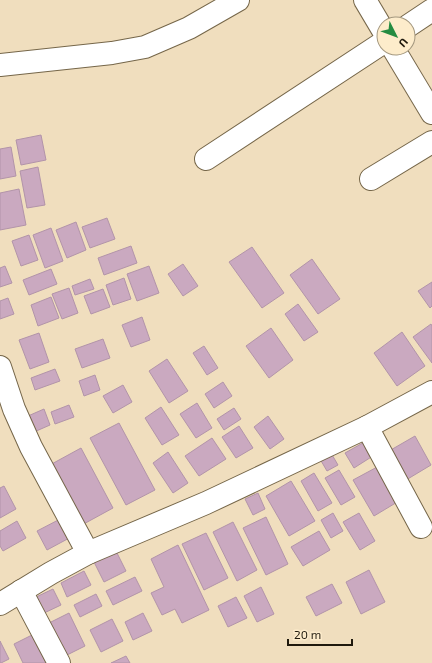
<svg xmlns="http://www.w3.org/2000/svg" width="432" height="663" viewBox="0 0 432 663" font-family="'Exo 2',sans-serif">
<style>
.building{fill:#caa9c0;stroke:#b294a9}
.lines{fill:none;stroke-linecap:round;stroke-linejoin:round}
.minor-casing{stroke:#756649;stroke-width:24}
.minor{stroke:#fff;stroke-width:22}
</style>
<rect width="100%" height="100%" fill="#f0debe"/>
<g class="building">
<polygon points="41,135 46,160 21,165 16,140"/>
<polygon points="11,147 16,176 0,179 0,149"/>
<polygon points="38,167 45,205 27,208 20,171"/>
<polygon points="19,189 26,225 0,230 0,193"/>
<polygon points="107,218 115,239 90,248 82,227"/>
<polygon points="76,222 86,250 67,258 56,230"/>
<polygon points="51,228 63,261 45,268 33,235"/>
<polygon points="29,235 38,260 21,266 12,241"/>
<polygon points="131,246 137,263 104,275 98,258"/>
<polygon points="252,247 284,293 262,308 229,262"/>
<polygon points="312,259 340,299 318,314 290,275"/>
<polygon points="183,264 198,286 183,296 168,274"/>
<polygon points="5,266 12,283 0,287 0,268"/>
<polygon points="149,266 159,293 137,301 127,274"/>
<polygon points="51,269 57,284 29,295 23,280"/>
<polygon points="124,278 131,299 113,305 106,285"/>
<polygon points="90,279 94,289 75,295 72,286"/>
<polygon points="432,282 432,306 430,308 418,291"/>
<polygon points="69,288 78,313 62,319 52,294"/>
<polygon points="103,289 110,307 91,314 84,296"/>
<polygon points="51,297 59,318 38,326 31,305"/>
<polygon points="8,298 14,314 0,319 0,301"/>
<polygon points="298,304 318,332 304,341 285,314"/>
<polygon points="142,317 150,340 131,347 122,325"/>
<polygon points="431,324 432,326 432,363 413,337"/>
<polygon points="271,328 293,360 269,378 246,346"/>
<polygon points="402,332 425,366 397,386 374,353"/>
<polygon points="39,333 49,362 30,369 19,340"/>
<polygon points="103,339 110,358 82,368 75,349"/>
<polygon points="204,346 218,368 207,375 193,353"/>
<polygon points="167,359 188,391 169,403 149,371"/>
<polygon points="55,369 60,381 35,390 31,378"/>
<polygon points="95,375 100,390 84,396 79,381"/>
<polygon points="223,382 232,396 214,408 205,394"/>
<polygon points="123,385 132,402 113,413 103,396"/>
<polygon points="197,403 212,428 196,438 180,414"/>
<polygon points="69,405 74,417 55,424 51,412"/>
<polygon points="161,407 179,435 162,445 145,418"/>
<polygon points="234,408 241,419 224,430 217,419"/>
<polygon points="44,409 50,425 34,432 28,416"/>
<polygon points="268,416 284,439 270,449 254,427"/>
<polygon points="119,423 155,490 126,505 90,438"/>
<polygon points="239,426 253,448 236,458 222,437"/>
<polygon points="415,436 431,465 406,480 389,451"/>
<polygon points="212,438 226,459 199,476 185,456"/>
<polygon points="368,440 376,454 354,468 345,453"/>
<polygon points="81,448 113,508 80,526 48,466"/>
<polygon points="168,452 188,483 173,493 153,463"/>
<polygon points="331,453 338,465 327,471 320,459"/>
<polygon points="379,466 399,501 374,516 353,480"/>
<polygon points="339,470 355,497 341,505 325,478"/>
<polygon points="314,473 332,503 318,511 301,481"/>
<polygon points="291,481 315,521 289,536 266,496"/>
<polygon points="4,486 16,509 0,518 0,488"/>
<polygon points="258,493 265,509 253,515 245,499"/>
<polygon points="333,513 343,531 331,538 321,520"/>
<polygon points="359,513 375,541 360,550 343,522"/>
<polygon points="64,517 73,536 47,550 37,531"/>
<polygon points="266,517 288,564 266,575 243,528"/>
<polygon points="17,521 26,538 3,551 0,546 0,531"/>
<polygon points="233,522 257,570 237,581 213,532"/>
<polygon points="319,531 330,550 303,566 291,547"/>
<polygon points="206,533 228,578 204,590 182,544"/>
<polygon points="178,545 209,610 182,623 175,609 162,615 151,593 164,587 151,559"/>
<polygon points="116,551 126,571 104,582 94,562"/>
<polygon points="369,570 385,602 361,614 346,582"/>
<polygon points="84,571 91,585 67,597 61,583"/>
<polygon points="135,577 142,591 113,605 106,591"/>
<polygon points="332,584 342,603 316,616 306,597"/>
<polygon points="261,587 274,614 257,622 244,596"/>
<polygon points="53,589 61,605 42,614 34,598"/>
<polygon points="96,594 102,606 80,617 74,605"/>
<polygon points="236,597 247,618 228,627 218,606"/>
<polygon points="69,613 85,646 65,656 49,623"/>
<polygon points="143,613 152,631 133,640 125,622"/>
<polygon points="112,619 123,641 101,652 90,630"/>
<polygon points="38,632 53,663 23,663 14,644"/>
<polygon points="0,641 9,659 1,663 0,663"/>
<polygon points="126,656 130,663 111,663"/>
</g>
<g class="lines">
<g class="minor-casing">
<g id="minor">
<polyline points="365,0 384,32"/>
<polyline points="408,26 432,10"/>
<polyline points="393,48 432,113"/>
<polyline points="0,65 112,53 145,47 189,28 238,0"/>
<polyline points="206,159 384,42"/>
<polyline points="371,179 432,142"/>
<polyline points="0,367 14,409 31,447 88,553"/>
<polyline points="367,427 421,527"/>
<polyline points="21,591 59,663"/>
<polyline points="0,604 51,573 88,553 206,503 367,427 432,392"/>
</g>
</g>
<use href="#minor" class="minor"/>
</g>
<g transform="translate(396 36) rotate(132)"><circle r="19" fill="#fdeccb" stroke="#a4987f"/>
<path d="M0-3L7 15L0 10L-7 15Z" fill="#258c41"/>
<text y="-6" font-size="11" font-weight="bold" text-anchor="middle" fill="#1f190d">U</text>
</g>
<path d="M288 639v6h64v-6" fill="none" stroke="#1f190d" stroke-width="2"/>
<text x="294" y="639" font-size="12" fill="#1f190d" stroke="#fdeccb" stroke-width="3" paint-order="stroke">20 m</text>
</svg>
